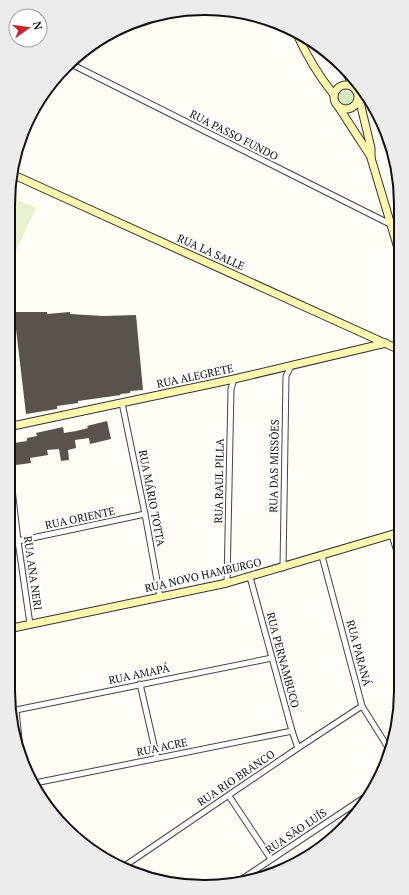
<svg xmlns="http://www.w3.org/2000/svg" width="409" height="895" viewBox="0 0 409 895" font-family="'PT Serif',serif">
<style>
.green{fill:#d5ebbd}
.pitch{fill:#e6f2cf}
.building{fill:#5a524d}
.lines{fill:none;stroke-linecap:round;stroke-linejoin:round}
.street-casing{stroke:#444;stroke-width:7}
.secondary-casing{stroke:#333;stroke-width:9}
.street{stroke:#fff;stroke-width:5}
.secondary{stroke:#fff6b0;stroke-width:7}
.labels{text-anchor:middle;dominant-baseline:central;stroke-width:4;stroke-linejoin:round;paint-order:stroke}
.street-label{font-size:11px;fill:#111;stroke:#fff}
.rim{fill:none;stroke:#111;stroke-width:2}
</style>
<rect width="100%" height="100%" fill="#fffdf5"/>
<circle class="green" cx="346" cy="98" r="7"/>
<polygon class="pitch" points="10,196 36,208 8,268 8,204"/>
<g class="building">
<polygon points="14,312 47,312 47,314 70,312 70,314 103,316 136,315 143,390 130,391 130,393 120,394 121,395 78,401 78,403 57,406 57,409 26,414"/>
<polygon points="107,421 111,439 90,444 89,438 75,440 76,448 68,450 69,460 61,461 59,449 47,450 48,455 30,458 31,463 16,465 14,443 27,441 27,438 37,436 36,433 63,427 64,433 76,431 88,428 87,426"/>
</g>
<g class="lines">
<g class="street-casing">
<g id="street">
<polyline points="69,63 390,224"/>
<polyline points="122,403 145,514 160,597"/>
<polyline points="8,454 18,541 30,624"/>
<polyline points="392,535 401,565"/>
<polyline points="18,541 145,514"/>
<polyline points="322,556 362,706 389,749"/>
<polyline points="283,568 286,376 291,366"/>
<polyline points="250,577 292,731 298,748"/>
<polyline points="227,583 231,389 234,379"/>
<polyline points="140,684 157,758"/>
<polyline points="16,710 21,759"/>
<polyline points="11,711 272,658"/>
<polyline points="35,783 292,731"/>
<polyline points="229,796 271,859"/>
<polyline points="123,867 298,748 362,706"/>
<polyline points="236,883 368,795"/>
</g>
</g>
<g class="secondary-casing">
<g id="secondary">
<path d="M296 32C306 55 319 76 334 95"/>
<polyline points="345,70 354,87"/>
<circle cx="346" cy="97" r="12"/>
<polyline points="359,98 371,148 371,158 400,255"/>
<polyline points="338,106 371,157"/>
<polyline points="14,175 400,350"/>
<polyline points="8,427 234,379 386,343"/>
<polyline points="8,629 227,583 400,532"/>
</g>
</g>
<use href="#street" class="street"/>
<use href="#secondary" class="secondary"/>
</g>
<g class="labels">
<g class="street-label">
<text transform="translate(234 135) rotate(27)">RUA PASSO FUNDO</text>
<text transform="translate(211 252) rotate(24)">RUA LA SALLE</text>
<text transform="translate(195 376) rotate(-12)">RUA ALEGRETE</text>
<text transform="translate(274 466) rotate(-89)">RUA DAS MISSÕES</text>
<text transform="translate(219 481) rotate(-89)">RUA RAUL PILLA</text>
<text transform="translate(152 498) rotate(79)">RUA MÁRIO TOTTA</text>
<text transform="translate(80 518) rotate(-12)">RUA ORIENTE</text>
<text transform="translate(33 573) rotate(82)">RUA ANA NERI</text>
<text transform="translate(203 575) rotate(-13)">RUA NOVO HAMBURGO</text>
<text transform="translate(359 653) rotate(75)">RUA PARANÁ</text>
<text transform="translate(283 660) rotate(75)">RUA PERNAMBUCO</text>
<text transform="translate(139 674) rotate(-12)">RUA AMAPÁ</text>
<text transform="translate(162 747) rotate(-12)">RUA ACRE</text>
<text transform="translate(236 778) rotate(-34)">RUA RIO BRANCO</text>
<text transform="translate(296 831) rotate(-34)">RUA SÃO LUÍS</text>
</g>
</g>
<path d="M0 0H409V895H0ZM204 15H205A189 189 0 0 1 394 204V691A189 189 0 0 1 205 880H204A189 189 0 0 1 15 691V204A189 189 0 0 1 204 15Z" fill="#ececec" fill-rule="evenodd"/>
<path class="rim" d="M204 15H205A189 189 0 0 1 394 204V691A189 189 0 0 1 205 880H204A189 189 0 0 1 15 691V204A189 189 0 0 1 204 15Z"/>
<g transform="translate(28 28) rotate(76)"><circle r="19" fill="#ffffff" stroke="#a0a0a0"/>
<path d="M0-3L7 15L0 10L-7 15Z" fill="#c4262e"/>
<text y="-6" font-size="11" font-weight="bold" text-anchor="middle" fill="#111111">N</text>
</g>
</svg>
